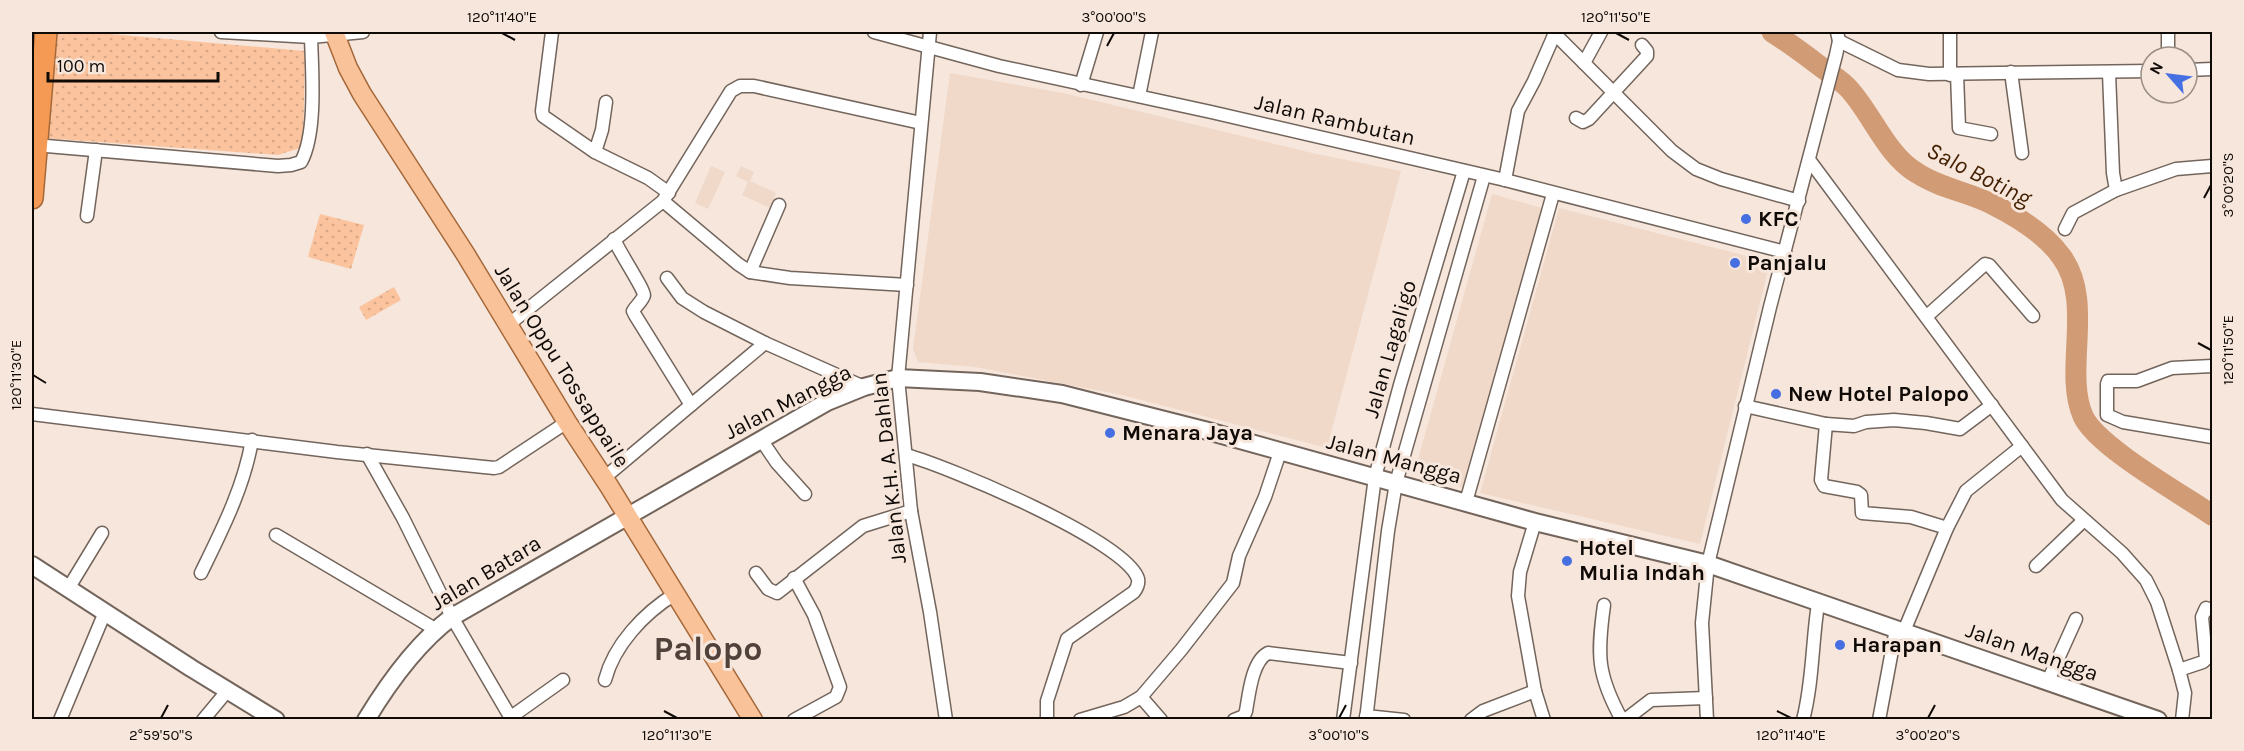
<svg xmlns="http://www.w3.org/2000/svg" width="2244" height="751" viewBox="0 0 2244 751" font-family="Karla,sans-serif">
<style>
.built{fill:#f0d9c9}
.park{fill:url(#park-dots)}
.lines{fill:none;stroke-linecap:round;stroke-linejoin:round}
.river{stroke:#d19b75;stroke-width:21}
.street-casing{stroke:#73655c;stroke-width:15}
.secondary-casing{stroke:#73655c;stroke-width:20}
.primary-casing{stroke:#a5683a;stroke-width:21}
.highway-casing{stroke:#a5683a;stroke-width:24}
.street{stroke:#fff;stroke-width:12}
.secondary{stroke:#fff;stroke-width:16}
.primary{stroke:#f9c299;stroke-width:18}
.highway{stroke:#f59a55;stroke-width:21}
.ticks{fill:none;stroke:#100a07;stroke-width:2}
.poi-dot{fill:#466fe1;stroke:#f6e6db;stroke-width:2}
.labels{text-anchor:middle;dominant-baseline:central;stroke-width:6;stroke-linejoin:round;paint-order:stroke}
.street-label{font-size:22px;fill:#100a07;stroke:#f6e6db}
.poi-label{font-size:22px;font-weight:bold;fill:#100a07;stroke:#f6e6db;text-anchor:start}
.water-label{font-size:24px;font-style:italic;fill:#421f01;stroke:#f6e6db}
.town-label{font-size:34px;font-weight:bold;fill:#50423a;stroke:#f6e6db}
.neatline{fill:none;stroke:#100a07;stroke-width:2}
.ticks-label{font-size:15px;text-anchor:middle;fill:#100a07}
</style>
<defs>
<pattern id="park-dots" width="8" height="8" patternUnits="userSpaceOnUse" patternTransform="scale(1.5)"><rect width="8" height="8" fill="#fbc49e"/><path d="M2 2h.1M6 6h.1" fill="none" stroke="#d6a787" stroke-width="1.8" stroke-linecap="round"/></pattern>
</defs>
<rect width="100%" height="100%" fill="#f6e6db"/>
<g class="built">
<polygon points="950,73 1063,93 1312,153 1401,171 1327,448 1122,395 975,367 918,362 913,349"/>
<polygon points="711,166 725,172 708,209 695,203"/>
<polygon points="741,166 754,172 750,181 776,193 770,208 742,195 748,182 736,176"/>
<polygon points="1492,194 1542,208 1464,488 1414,474"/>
<polygon points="1559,208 1770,262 1700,544 1480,493"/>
</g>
<g class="park">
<polygon points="56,32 88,32 305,51 303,147 278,155 45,138"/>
<polygon points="320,214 364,225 351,269 308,257"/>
<polygon points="394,287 401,300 366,320 359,307"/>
</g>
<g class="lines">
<path class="river" d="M1772 32C1791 44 1809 58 1828 72 1835 77 1843 82 1849 89 1872 114 1887 156 1917 173 1940 188 1968 192 1992 204 2016 216 2045 234 2061 256 2095 301 2063 370 2083 416 2096 446 2183 495 2212 515"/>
<g class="street-casing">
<g id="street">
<polyline points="221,32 311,37 363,32"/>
<polyline points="552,32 542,111 543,116 595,152 602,130 606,102"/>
<polyline points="874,32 999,66 1211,112 1505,180 1785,252"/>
<polyline points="930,32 898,378 911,511 930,612 946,720"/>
<polyline points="1553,32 1672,151 1696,169 1721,179 1799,201"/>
<polyline points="2168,32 2168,57"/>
<polyline points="1839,41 1898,70 1929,74 2151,71"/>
<polyline points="1584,63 1601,32"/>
<polyline points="2187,70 2212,69"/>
<polyline points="2011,72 2022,153"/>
<polyline points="1957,74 1959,128 1991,134"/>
<polyline points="1950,75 1950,32"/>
<polyline points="1081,85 1097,32"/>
<polyline points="1139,96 1152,32"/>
<polyline points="1576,118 1583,122 1589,119 1647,56 1647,51 1642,45"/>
<path d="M35 145 278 166 291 165 301 162C317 133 312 71 311 37"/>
<polyline points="595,152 648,178 669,193"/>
<polyline points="1810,161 2062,500 2122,553 2146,580 2157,602 2179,670 2185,693 2182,720"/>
<polyline points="1505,180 1518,111 1534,81 1555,33"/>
<polyline points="2116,190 2176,169 2212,166"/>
<polyline points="663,201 738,264 750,272 790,278 907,285"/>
<polyline points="87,216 96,150"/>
<polyline points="2065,229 2073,213 2116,190 2113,173 2109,73"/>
<polyline points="750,272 779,205"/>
<polyline points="667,278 682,298 704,312 765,343 864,387"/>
<polyline points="1927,316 1985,264 1989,265 2033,316"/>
<polyline points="508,325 663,201 731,91 740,86 754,86 921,123"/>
<polyline points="2212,366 2172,368 2137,381 2108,381 2107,384 2107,415 2123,422 2212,437"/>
<polyline points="691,405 765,343"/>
<polyline points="1745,406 1826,424"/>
<polyline points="32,414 337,452 494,468 499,467 567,422"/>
<polyline points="762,441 777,463 805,494"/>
<polyline points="367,454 403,518 452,617 512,720"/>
<path d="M906 455C947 466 1127 541 1138 579 1139 584 1137 588 1134 592L1067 639 1047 701V720"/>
<path d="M604 478 691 405 635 315 633 311C636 306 643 300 644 295 645 291 617 248 614 239"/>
<polyline points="1466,502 1553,194"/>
<polyline points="1535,522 1520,572 1518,596 1535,691"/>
<polyline points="1947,528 1911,517 1862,513 1861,495 1857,492 1824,486 1821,480 1826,424 1854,426 1866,422 1894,420 1926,423 1960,429 1992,405"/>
<polyline points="276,535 435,629"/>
<polyline points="2036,566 2083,521"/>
<path d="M201 573C222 530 244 487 252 440"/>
<polyline points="756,573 768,589 777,593 863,526 911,511"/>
<polyline points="68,589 102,533"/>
<path d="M1604 605C1597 655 1597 675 1622 720"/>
<polyline points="1904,631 1947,528 1966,491 2022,446"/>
<polyline points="2179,670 2203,662 2206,659 2202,617 2206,608 2212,610"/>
<path d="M605 680C614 645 644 613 675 594"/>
<polyline points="2048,681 2076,619"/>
<polyline points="1141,697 1161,720"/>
<polyline points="1366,716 1404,720"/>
<polyline points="511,717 563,680"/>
<polyline points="60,720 105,612"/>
<polyline points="203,720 228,690"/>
<polyline points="794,720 836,697 840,687 814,615 794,578"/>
<polyline points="1080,720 1124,707 1141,697 1181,650 1233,583 1239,556 1265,497 1280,452"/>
<path d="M1234 720 1244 716 1246 711C1249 694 1252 661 1268 653L1351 663"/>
<polyline points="1343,720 1375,477 1400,385 1464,171"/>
<polyline points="1366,720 1388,531 1396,483 1484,176"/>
<polyline points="1471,720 1483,711 1535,691 1544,720"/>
<polyline points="1625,720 1651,700 1706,698"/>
<polyline points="1707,720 1702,623 1708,564 1770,307 1836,55 1839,41 1837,32"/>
<path d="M1803 720C1813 682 1812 642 1818 604"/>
<polyline points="1879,720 1896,629"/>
</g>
</g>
<g class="secondary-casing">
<g id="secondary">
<polyline points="32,565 191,668 276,720"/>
<path d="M366 720C389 682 417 643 452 617L827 402 864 387 898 378 980 382 1062 394 1204 430 1535 522 1708 564 2158 720"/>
</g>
</g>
<g class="primary-casing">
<polyline id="primary" points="334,32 348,68 362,94 466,255 567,422 609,486 753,720"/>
</g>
<g class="highway-casing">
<polyline id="highway" points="32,198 46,32"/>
</g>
<use href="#street" class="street"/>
<use href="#secondary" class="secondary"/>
<use href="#primary" class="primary"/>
<use href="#highway" class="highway"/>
</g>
<path class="ticks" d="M502 33 515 40M1616 33 1629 40M1107 46 1114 33M2204 198 2211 185M2198 343 2211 350M33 375 46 383M664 711 677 718M1777 711 1791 718M161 718 168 705M1339 718 1346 705M1928 718 1935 705"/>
<g class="poi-dot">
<circle cx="1746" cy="219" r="6"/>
<circle cx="1735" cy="263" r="6"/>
<circle cx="1776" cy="394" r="6"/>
<circle cx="1110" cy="433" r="6"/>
<circle cx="1567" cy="561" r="6"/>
<circle cx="1840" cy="645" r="6"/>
</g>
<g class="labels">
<g class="street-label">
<text transform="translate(1335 120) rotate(13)">Jalan Rambutan</text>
<text transform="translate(1390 349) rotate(-74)">Jalan Lagaligo</text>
<text transform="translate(562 366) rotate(58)">Jalan Oppu Tossappaile</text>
<text transform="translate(788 402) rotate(-27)">Jalan Mangga</text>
<text transform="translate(1394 459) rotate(15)">Jalan Mangga</text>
<text transform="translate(889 468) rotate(-96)">Jalan K.H. A. Dahlan</text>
<text transform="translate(486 573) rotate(-31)">Jalan Batara</text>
<text transform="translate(2032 652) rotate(19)">Jalan Mangga</text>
</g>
<g class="poi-label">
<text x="1758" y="219">KFC</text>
<text x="1747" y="263">Panjalu</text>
<text x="1788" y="394">New Hotel Palopo</text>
<text x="1122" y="433">Menara Jaya</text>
<text x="1579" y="548">Hotel<tspan x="1579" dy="25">Mulia Indah</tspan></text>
<text x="1852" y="645">Harapan</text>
</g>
<g class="water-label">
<text transform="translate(1979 174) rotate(27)">Salo Boting</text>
</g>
<g class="town-label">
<text x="708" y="649">Palopo</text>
</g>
</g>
<rect width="2244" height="751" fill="none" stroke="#f6e6db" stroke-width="66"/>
<g transform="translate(2169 75) rotate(298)"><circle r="28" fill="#f6e6db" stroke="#9a8e86" stroke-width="1.5"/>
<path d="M0-4.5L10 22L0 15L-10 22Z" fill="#466fe1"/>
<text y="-9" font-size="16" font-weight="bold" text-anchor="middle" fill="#100a07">N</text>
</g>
<path d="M48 72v9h170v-9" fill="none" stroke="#100a07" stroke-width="3"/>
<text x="57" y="72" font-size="18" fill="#100a07" stroke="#f6e6db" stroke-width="4.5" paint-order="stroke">100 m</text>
<rect x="33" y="33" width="2178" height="685" class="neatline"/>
<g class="ticks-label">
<text x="502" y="22">120°11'40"E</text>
<text x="1114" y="22">3°00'00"S</text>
<text x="1616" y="22">120°11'50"E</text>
<text transform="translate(2228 185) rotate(-90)" y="5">3°00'20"S</text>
<text transform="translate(2228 350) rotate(-90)" y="5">120°11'50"E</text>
<text transform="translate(16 375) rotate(-90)" y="5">120°11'30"E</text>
<text x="161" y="740">2°59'50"S</text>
<text x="677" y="740">120°11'30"E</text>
<text x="1339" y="740">3°00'10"S</text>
<text x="1791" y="740">120°11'40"E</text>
<text x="1928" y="740">3°00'20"S</text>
</g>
</svg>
